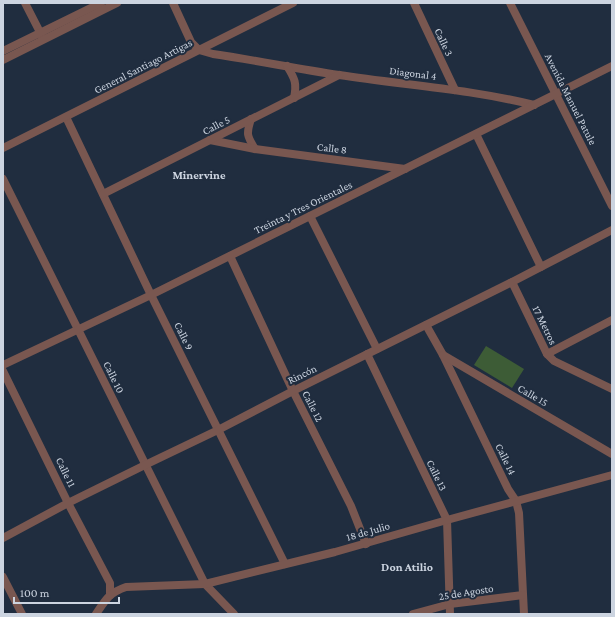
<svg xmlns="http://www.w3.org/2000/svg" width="615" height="617" viewBox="0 0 615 617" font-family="'Crimson Pro',serif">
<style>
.green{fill:#3d5c36}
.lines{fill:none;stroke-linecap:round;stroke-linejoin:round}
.minor{stroke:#795750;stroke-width:8}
.labels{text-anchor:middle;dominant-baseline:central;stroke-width:4;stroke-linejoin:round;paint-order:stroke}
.street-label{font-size:11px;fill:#ccd4e0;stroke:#202d3f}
.neighbourhood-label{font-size:12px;font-weight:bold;fill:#ccd4e0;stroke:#202d3f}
</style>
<rect width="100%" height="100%" fill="#202d3f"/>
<polygon class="green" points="486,346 524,369 512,388 474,365"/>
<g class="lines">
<g class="minor">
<polyline points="25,3 43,38"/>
<path d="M173 3 191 42 199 50 213 54C255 60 297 69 339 75 404 85 470 89 534 105"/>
<polyline points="414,3 455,90"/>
<polyline points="510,3 612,206"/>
<polyline points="3,51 101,3"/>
<polyline points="3,60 117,3"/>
<path d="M287 66C295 79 297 83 294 98"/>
<polyline points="66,117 151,295 285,564"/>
<path d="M251 119C246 134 247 136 255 149"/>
<polyline points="476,134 541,267"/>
<polyline points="210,140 255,149 405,169"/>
<polyline points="3,148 293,3"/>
<polyline points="3,179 205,584 234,614"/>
<polyline points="103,194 339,75"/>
<polyline points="310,216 377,349"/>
<polyline points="230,256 293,391 351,506 366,544"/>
<polyline points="512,282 547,354 554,361 612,389"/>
<polyline points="426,325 443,355 508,489 516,501 519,513 524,614"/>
<polyline points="367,354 447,520 450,614"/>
<polyline points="547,354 612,320"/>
<polyline points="443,355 612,454"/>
<polyline points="3,365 151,295 612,66"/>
<polyline points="3,371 68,503 110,583 110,595"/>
<polyline points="3,538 68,503 145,465 218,430 293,391 512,282 612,230"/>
<polyline points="3,577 22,614"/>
<path d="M96 614C106 599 109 593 126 587L205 584 335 552 447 520 612 475"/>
<polyline points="413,614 450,604 523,595"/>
</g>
</g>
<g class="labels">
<g class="street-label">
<text transform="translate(444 42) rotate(65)">Calle 3</text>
<text transform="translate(143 66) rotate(-27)">General Santiago Artigas</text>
<text transform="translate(413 73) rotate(7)">Diagonal 4</text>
<text transform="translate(571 99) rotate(63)">Avenida Manuel Patule</text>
<text transform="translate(216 125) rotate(-27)">Calle 5</text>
<text transform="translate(332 148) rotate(7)">Calle 8</text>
<text transform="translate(303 207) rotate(-26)">Treinta y Tres Orientales</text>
<text transform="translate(545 325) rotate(64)">17 Metros</text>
<text transform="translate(184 336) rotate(64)">Calle 9</text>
<text transform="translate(302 374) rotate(-26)">Rincón</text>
<text transform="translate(114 377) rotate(64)">Calle 10</text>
<text transform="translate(533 395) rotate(30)">Calle 15</text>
<text transform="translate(313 406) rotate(63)">Calle 12</text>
<text transform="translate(506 459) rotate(64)">Calle 14</text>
<text transform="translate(66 472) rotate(64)">Calle 11</text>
<text transform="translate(437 475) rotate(64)">Calle 13</text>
<text transform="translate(368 531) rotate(-16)">18 de Julio</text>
<text transform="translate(466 592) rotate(-9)">25 de Agosto</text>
</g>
<g class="neighbourhood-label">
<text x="199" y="175">Minervine</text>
<text x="407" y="567">Don Atilio</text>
</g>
</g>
<rect width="615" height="617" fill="none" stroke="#ccd4e0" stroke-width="8"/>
<path d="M14 597v6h105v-6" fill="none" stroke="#ccd4e0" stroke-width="2"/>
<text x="20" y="597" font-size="12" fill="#ccd4e0" stroke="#202d3f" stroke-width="3" paint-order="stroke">100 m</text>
</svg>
